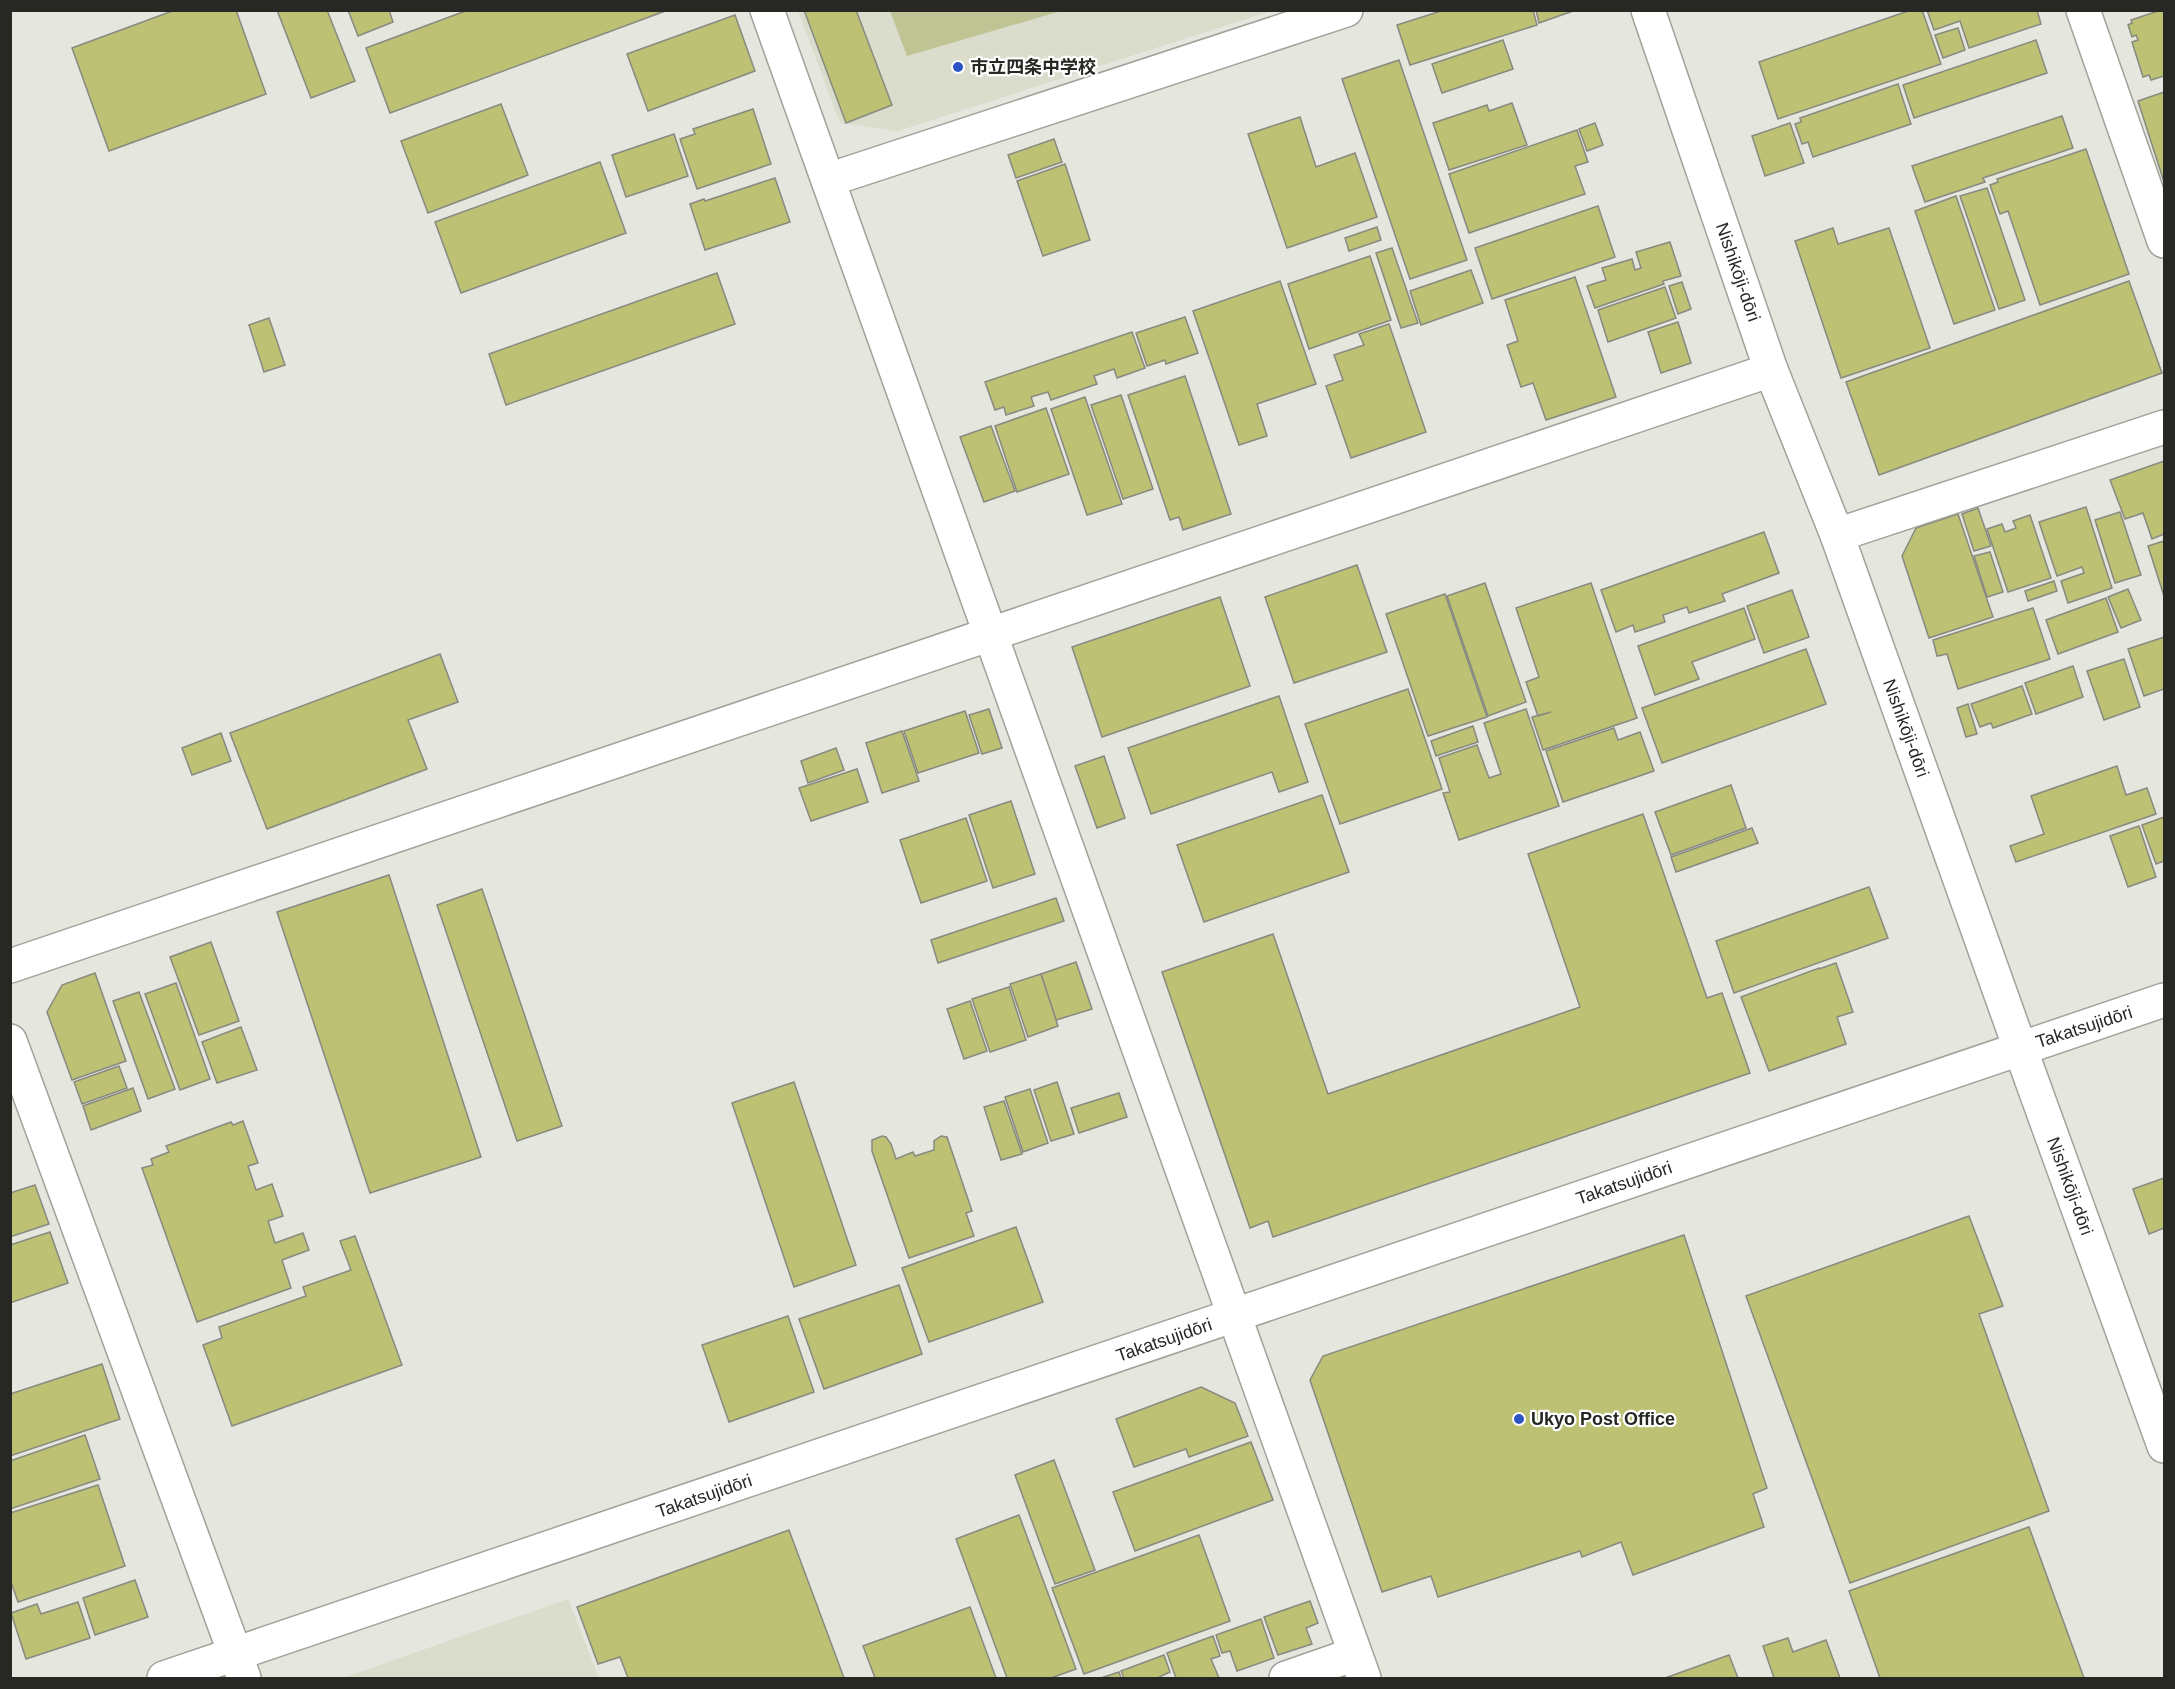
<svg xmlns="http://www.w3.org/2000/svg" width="2175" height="1689" viewBox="0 0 2175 1689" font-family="Arial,'Noto Sans JP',sans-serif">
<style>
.built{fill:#dadccc}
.green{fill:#c0c494}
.building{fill:#bcc174;stroke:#888980;stroke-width:1.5}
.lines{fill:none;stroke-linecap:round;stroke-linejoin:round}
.street-casing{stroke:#a1a29a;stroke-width:36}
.secondary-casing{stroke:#a1a29a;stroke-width:36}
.street{stroke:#fff;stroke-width:33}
.secondary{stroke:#fff;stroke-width:33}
.poi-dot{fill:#2b55c4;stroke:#fff;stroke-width:2}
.labels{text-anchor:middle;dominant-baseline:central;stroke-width:4.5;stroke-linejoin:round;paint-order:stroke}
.poi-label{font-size:18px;font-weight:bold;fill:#272824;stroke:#fff;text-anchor:start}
.street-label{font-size:18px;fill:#272824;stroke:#fff}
</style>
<rect width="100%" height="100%" fill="#e5e6dd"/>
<g class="built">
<polygon points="798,11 1271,11 898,131 840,123"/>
<polygon points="568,1599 599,1678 343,1678"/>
</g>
<polygon class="green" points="890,11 890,10 1061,11 907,56"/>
<g class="building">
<polygon points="175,10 236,10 266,94 109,151 72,48"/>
<polygon points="277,10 327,10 355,81 311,98"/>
<polygon points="348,10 389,10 393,22 358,36"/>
<polygon points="468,10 668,10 390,113 366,48"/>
<polygon points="804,10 856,10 892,105 846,123"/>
<polygon points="1444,10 1533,10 1537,25 1410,65 1397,25"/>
<polygon points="1536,10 1576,10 1539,23"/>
<polygon points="1911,10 1922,10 1941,64 1778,119 1759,62"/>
<polygon points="1927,10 2037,10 2041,24 1969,48 1960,21 1934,30"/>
<polygon points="2161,10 2164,10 2164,76 2151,80 2149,75 2143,77 2132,42 2138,40 2136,35 2132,37 2128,25 2132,23 2131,20"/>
<polygon points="735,15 755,71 648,111 627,54"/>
<polygon points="1958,28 1965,50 1943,58 1935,35"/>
<polygon points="1503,40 1513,69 1442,93 1432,64"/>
<polygon points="2036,40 2047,73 1914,118 1903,85"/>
<polygon points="1399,60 1467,260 1410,279 1342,79"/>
<polygon points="1898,84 1911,124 1813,157 1808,142 1802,144 1795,124 1801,122 1800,118"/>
<polygon points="2164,92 2164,182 2138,101"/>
<polygon points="1512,103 1527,145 1449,170 1433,123 1487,105 1489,111"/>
<polygon points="501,104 528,175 428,213 401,141"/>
<polygon points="753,109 771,164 697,189 680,139 695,134 693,129"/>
<polygon points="2062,116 2073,148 1983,178 1985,182 1925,202 1912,166"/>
<polygon points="1300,117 1316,167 1355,153 1377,217 1287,248 1248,134"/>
<polygon points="1595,123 1603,145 1587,151 1579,129"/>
<polygon points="1790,123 1804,163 1765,176 1752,136"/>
<polygon points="1577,130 1588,162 1575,166 1585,194 1469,233 1449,174"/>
<polygon points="674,134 688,176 626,197 612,155"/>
<polygon points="1054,139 1062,162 1016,178 1008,155"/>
<polygon points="2086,149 2129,274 2040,305 2008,211 2000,214 1990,185 1998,182 1997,179"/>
<polygon points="600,162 626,233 461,293 435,222"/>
<polygon points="1065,164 1090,240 1043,256 1017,181"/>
<polygon points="775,178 790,222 705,250 690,204 704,199 705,201"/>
<polygon points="1987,188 2025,300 1999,309 1960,196"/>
<polygon points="1956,196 1995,310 1954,324 1915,211"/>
<polygon points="1598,206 1615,257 1492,299 1475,248"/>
<polygon points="1377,227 1381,240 1349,251 1345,238"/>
<polygon points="1833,228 1838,244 1889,228 1930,348 1841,378 1795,241"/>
<polygon points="1670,242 1681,276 1663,281 1664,284 1595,308 1587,286 1606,280 1602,268 1632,259 1635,270 1641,268 1636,252"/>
<polygon points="1392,248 1418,323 1401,328 1376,253"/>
<polygon points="1370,256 1391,320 1309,349 1288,284"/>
<polygon points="1471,270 1483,303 1421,325 1410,291"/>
<polygon points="717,273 735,324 506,405 489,354"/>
<polygon points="1575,277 1616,397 1546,420 1533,383 1521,387 1507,345 1518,341 1505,300"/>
<polygon points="1280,281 1316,384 1257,404 1267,436 1239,445 1193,311"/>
<polygon points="2129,281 2162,373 1879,475 1846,382"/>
<polygon points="1682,282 1691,309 1678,314 1669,286"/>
<polygon points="1665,287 1676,318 1608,342 1598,310"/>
<polygon points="1185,317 1198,353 1166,364 1165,360 1147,366 1136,333"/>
<polygon points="269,318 285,365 264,372 249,325"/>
<polygon points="1678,322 1691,363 1661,373 1648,332"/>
<polygon points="1389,324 1426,432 1351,458 1326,386 1343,380 1334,355 1364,345 1359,334"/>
<polygon points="1132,332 1145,368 1117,378 1114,369 1094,376 1097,384 1051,400 1048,392 1031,397 1034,406 1006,415 1004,407 995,410 985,382"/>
<polygon points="1185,376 1231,514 1183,530 1179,517 1170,520 1128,395"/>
<polygon points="1121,395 1153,489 1123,499 1091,405"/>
<polygon points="1085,397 1122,504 1087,515 1051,409"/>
<polygon points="1046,408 1069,474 1017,492 995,426"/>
<polygon points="991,426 1015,491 984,502 960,437"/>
<polygon points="2164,461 2164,534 2152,539 2143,513 2125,519 2110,480"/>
<polygon points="2086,507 2112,588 2068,603 2061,581 2084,573 2082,567 2057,576 2039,522"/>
<polygon points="1978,508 1991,546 1974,551 1962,514"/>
<polygon points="2120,512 2141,575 2115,583 2095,520"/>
<polygon points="1958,514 1993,617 1929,638 1902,556 1916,528"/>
<polygon points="2030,515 2051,578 2008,592 1987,529 2002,524 2005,532 2016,528 2013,521"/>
<polygon points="1764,532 1779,573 1722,594 1725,601 1689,613 1687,607 1663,615 1665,622 1635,632 1633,625 1616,632 1601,590"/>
<polygon points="2164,541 2164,596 2148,546"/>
<polygon points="1990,552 2003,592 1987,597 1974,556"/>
<polygon points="1357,565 1387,652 1294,683 1265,597"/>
<polygon points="2054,581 2057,591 2028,601 2025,591"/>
<polygon points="1485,583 1526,702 1488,716 1447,596"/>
<polygon points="1591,583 1637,718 1543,750 1532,717 1551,712 1538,716 1526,682 1539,677 1516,608"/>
<polygon points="2128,589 2141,620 2121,628 2108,597"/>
<polygon points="1792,590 1809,637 1764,653 1747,606"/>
<polygon points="1445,594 1487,717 1428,736 1386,614"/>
<polygon points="1220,597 1250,686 1102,737 1072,647"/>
<polygon points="2106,598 2118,632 2058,654 2046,620"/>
<polygon points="1744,608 1755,639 1692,662 1699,679 1655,695 1638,646"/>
<polygon points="2033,608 2050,659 1958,689 1947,654 1937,656 1933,640"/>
<polygon points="2164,637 2164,689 2144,696 2128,649"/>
<polygon points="1806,649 1826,704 1662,763 1642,708"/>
<polygon points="440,654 458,702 408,720 427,769 267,829 230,733"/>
<polygon points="2124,659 2140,707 2104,720 2087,671"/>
<polygon points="2073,666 2083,697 2036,714 2025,683"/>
<polygon points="2022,686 2032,714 1993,728 1991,723 1980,727 1971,704"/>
<polygon points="1408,689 1442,789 1340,824 1305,724"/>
<polygon points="1279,696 1308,782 1279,792 1272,772 1151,814 1128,748"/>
<polygon points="1968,704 1977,734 1966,737 1957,708"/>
<polygon points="989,709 1002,748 982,754 969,715"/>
<polygon points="1526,709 1559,806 1459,840 1443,793 1450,792 1439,758 1477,745 1489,778 1501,774 1484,723"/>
<polygon points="965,711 979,753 918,773 904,731"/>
<polygon points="1473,726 1478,742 1436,756 1431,741"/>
<polygon points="1614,728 1618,740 1640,732 1654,771 1563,802 1546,751"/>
<polygon points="902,731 919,781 882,793 866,743"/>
<polygon points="221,733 231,761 192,775 182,748"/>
<polygon points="836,748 844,770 808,783 801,761"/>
<polygon points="1104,756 1125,818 1097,828 1075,766"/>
<polygon points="2117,766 2126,795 2147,788 2156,814 2016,862 2010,846 2044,834 2031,796"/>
<polygon points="857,769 868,802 811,821 799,788"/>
<polygon points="1731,785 1746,828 1671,855 1655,812"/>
<polygon points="1322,795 1349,872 1204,922 1177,845"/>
<polygon points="1011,801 1035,874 993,888 969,815"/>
<polygon points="1643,814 1707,998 1722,993 1750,1073 1273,1237 1268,1221 1250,1228 1162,972 1273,934 1328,1094 1580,1007 1528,854"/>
<polygon points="2164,817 2164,861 2156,864 2142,825"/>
<polygon points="966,818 987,881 921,903 900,840"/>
<polygon points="2139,826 2156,877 2128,887 2110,836"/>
<polygon points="1752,828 1758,843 1676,872 1671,857"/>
<polygon points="389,875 481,1157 370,1193 277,912"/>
<polygon points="1869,887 1888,938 1734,993 1716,941"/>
<polygon points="482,889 562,1126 517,1141 437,905"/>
<polygon points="1056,898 1064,921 938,963 931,940"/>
<polygon points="211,942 239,1021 199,1035 170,957"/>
<polygon points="1076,962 1092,1009 1056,1020 1041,974"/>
<polygon points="1836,963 1853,1012 1837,1017 1846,1044 1769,1071 1741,997 1819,968 1819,969"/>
<polygon points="95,973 126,1061 72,1080 47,1012 62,985"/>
<polygon points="1041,974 1058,1026 1028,1037 1010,984"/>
<polygon points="176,983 210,1079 180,1090 145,994"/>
<polygon points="1009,987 1026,1040 990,1052 972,999"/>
<polygon points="139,992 175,1089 148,1099 113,1001"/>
<polygon points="970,1001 987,1051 964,1059 947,1009"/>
<polygon points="241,1027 257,1070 217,1083 202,1042"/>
<polygon points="119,1066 127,1088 82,1104 74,1082"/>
<polygon points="794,1082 856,1265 794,1287 732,1103"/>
<polygon points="1057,1082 1074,1134 1051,1141 1034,1090"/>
<polygon points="133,1088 141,1111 91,1130 83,1106"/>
<polygon points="1030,1089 1048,1143 1023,1152 1005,1097"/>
<polygon points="1119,1093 1127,1117 1079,1133 1071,1108"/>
<polygon points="1004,1101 1022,1154 1001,1160 984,1107"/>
<polygon points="243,1121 258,1163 248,1166 256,1190 272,1184 283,1216 268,1221 275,1243 303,1233 309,1250 282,1260 291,1288 197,1322 142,1168 153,1165 151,1159 169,1152 166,1146 231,1122 233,1125"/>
<polygon points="882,1136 886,1137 891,1144 896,1159 913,1152 915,1156 934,1150 934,1141 941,1136 947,1137 972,1211 966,1213 974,1236 909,1258 872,1151 872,1140"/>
<polygon points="2164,1178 2164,1228 2149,1234 2133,1189"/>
<polygon points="35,1185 49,1224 10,1237 10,1193"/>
<polygon points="1969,1216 2003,1306 1979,1314 2049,1511 1850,1583 1746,1296"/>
<polygon points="1016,1227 1043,1302 929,1342 902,1268"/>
<polygon points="50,1232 68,1283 10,1303 10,1245"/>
<polygon points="1684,1235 1767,1488 1753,1494 1764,1527 1633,1575 1621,1542 1582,1557 1580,1551 1438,1597 1431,1576 1382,1592 1310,1380 1323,1356"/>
<polygon points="355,1236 402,1365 232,1426 203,1345 222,1338 219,1327 306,1296 303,1287 351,1270 340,1241"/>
<polygon points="899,1285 922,1354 824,1389 799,1319"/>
<polygon points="788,1316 814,1392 729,1422 702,1345"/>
<polygon points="102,1364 120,1419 10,1456 10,1394"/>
<polygon points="1201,1387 1235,1403 1248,1436 1189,1457 1186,1449 1134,1467 1116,1419"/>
<polygon points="85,1435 100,1479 10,1509 10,1461"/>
<polygon points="1251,1442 1273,1500 1135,1551 1113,1492"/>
<polygon points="1054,1460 1095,1570 1055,1584 1015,1475"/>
<polygon points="98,1485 125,1566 18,1602 10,1579 10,1513"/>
<polygon points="1019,1515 1076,1669 1051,1678 1007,1678 956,1539"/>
<polygon points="2029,1527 2084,1678 1880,1678 1849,1591"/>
<polygon points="789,1530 844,1678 628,1678 620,1657 598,1664 577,1607"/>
<polygon points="1199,1535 1230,1621 1084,1674 1052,1588"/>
<polygon points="135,1580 148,1617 95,1635 83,1598"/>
<polygon points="1310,1601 1318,1623 1306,1628 1312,1644 1278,1655 1264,1617"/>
<polygon points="78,1602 90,1638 26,1659 11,1613 37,1604 41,1614"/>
<polygon points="970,1607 996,1678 875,1678 863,1646"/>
<polygon points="1261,1619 1274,1658 1237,1671 1230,1651 1222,1653 1216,1635"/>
<polygon points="1213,1636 1220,1656 1211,1659 1219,1678 1176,1678 1167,1653"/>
<polygon points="1788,1638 1793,1652 1826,1640 1840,1678 1774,1678 1763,1646"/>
<polygon points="1164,1655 1170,1672 1159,1677 1159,1678 1124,1678 1121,1671"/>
<polygon points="1729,1655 1738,1678 1665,1678"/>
<polygon points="1119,1672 1121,1678 1101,1678"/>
</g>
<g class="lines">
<g class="street-casing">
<g id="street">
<polyline points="767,10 1364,1678"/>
<polyline points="2083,10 2164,241"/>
<polyline points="828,180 1346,10"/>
<polyline points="1837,535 2164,427"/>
<polyline points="10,966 1771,370"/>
<polyline points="10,1041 244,1678"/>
<polyline points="1286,1678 1355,1654"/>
</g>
</g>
<g class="secondary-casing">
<g id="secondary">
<polyline points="1648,10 1771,370 1837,535 2020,1048 2164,1446"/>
<polyline points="164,1678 2164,1000"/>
</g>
</g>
<use href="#street" class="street"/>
<use href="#secondary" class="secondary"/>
</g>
<g class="poi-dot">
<circle cx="958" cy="67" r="6"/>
<circle cx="1519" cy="1419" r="6"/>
</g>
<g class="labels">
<g class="poi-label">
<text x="970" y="67">市立四条中学校</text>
<text x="1531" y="1419">Ukyo Post Office</text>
</g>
<g class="street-label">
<text transform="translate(1738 272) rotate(71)">Nishikōji-dōri</text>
<text transform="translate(1906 728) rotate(70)">Nishikōji-dōri</text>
<text transform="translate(2084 1027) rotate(-18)">Takatsujidōri</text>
<text transform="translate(1624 1183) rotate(-19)">Takatsujidōri</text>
<text transform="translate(2070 1186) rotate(70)">Nishikōji-dōri</text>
<text transform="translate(1164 1340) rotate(-19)">Takatsujidōri</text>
<text transform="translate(704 1496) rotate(-19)">Takatsujidōri</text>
</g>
</g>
<rect width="2175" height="1689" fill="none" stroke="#272824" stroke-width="24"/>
</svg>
